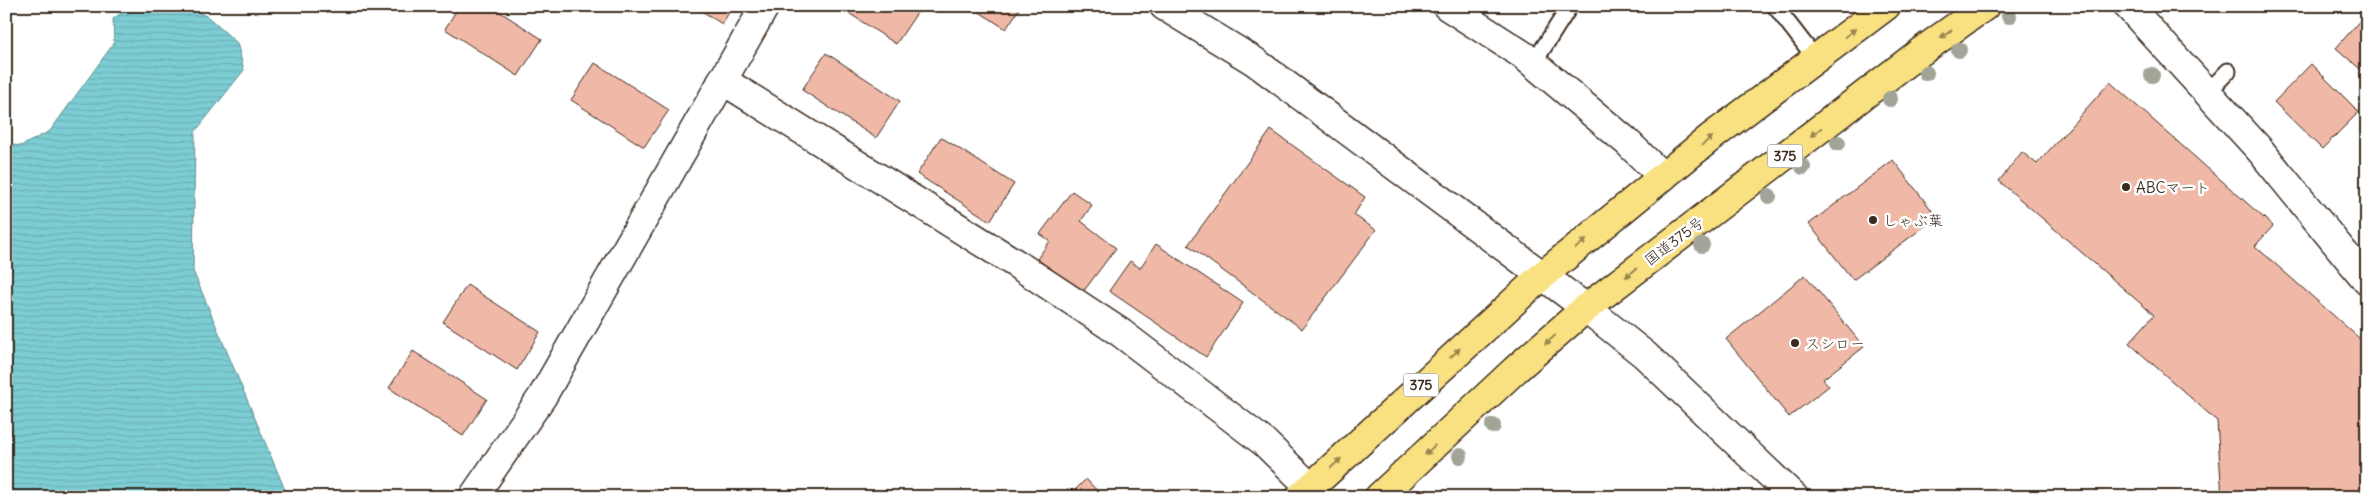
<svg xmlns="http://www.w3.org/2000/svg" width="2373" height="503" viewBox="0 0 2373 503" font-family="Delius,'Klee One',sans-serif">
<style>
.water{fill:url(#water-rules);stroke:#628c8b}
.building{fill:#f0b8a7;stroke:#3b2a1e}
.lines{fill:none;stroke-linecap:round;stroke-linejoin:round}
.service-casing{stroke:#3b2a1e;stroke-width:19}
.minor-casing{stroke:#3b2a1e;stroke-width:31}
.tertiary-casing{stroke:#3b2a1e;stroke-width:31}
.trunk-casing{stroke:#3b2a1e;stroke-width:31}
.service{stroke:#fff;stroke-width:15}
.minor{stroke:#fff;stroke-width:28}
.tertiary{stroke:#fff;stroke-width:28}
.trunk{stroke:#f9e181;stroke-width:28}
.tree{fill:#a2a498}
.oneway{fill:#9a8650}
.poi-dot{fill:#3b2a1e;stroke:#fff;stroke-width:2}
.labels{text-anchor:middle;dominant-baseline:central;stroke-width:5;stroke-linejoin:round;paint-order:stroke}
.shield{fill:#fff;stroke:#766a62;stroke-width:1}
.shield-label{font-size:14px;font-weight:bold;fill:#3b2a1e}
.poi-label{font-size:15px;fill:#3b2a1e;stroke:#fff;text-anchor:start}
.street-label{font-size:15px;fill:#3b2a1e;stroke:#fff}
</style>
<defs>
<pattern id="water-rules" width="6" height="5" patternUnits="userSpaceOnUse" patternTransform="scale(1.25)"><rect width="6" height="5" fill="#7ccdd4"/><path d="M0 2.5h6" fill="none" stroke="#6cb0b6"/></pattern>
</defs>
<rect width="100%" height="100%" fill="#fff"/>
<filter id="ink" filterUnits="userSpaceOnUse"><feTurbulence type="fractalNoise" baseFrequency=".02" numOctaves="2"/><feDisplacementMap in="SourceGraphic" scale="10" xChannelSelector="R" yChannelSelector="G"/><feConvolveMatrix kernelMatrix="1 2 1 2 8 2 1 2 1" color-interpolation-filters="sRGB"/></filter>
<g filter="url(#ink)">
<polygon class="water" points="130,6 186,6 208,17 237,43 244,70 195,132 193,271 288,497 6,497 6,144 21,146 50,131 114,43 113,19"/>
<g class="building">
<polygon points="459,6 491,6 542,39 518,76 445,29"/>
<polygon points="694,6 733,6 722,24"/>
<polygon points="838,6 919,6 921,7 896,44"/>
<polygon points="970,6 1021,6 1006,29"/>
<polygon points="2363,17 2367,21 2367,75 2336,48"/>
<polygon points="826,53 900,101 876,138 802,90"/>
<polygon points="595,63 669,110 644,147 571,100"/>
<polygon points="2311,64 2359,112 2322,149 2274,102"/>
<polygon points="2110,82 2273,226 2255,246 2367,345 2367,497 2222,497 2217,421 2129,343 2154,315 1999,181 2022,152 2037,164"/>
<polygon points="1271,130 1365,197 1354,215 1376,230 1302,329 1188,245"/>
<polygon points="941,137 1014,184 990,221 917,174"/>
<polygon points="1893,160 1937,217 1853,280 1809,224"/>
<polygon points="1072,191 1092,205 1081,221 1116,248 1083,292 1037,259 1050,241 1040,234"/>
<polygon points="1156,244 1243,303 1206,357 1109,291 1130,261 1140,268"/>
<polygon points="1805,275 1864,347 1823,379 1829,386 1789,417 1726,339"/>
<polygon points="467,285 540,332 517,370 443,322"/>
<polygon points="413,351 487,399 463,436 389,388"/>
<polygon points="1086,479 1103,497 1068,497"/>
</g>
<g class="lines">
<g class="service-casing">
<g id="service">
<polyline points="1775,6 1816,59"/>
<polyline points="1533,64 1570,6"/>
<polyline points="2207,93 2228,71"/>
</g>
</g>
<g class="minor-casing">
<g id="minor">
<polyline points="1447,6 1523,55 1626,141 1663,177"/>
<polyline points="2128,6 2259,149 2367,281"/>
<polyline points="722,80 1015,263 1121,333 1265,443 1310,487"/>
<polyline points="473,497 542,397 765,6"/>
</g>
</g>
<g class="tertiary-casing">
<polyline id="tertiary" points="1164,6 1254,61 1586,308 1645,355 1794,497"/>
</g>
<g class="trunk-casing">
<g id="trunk">
<polyline points="1300,497 1543,275 1710,138 1886,6"/>
<polyline points="1379,497 1515,370 1586,308 1919,53 1985,6"/>
</g>
</g>
<use href="#service" class="service"/>
<use href="#minor" class="minor"/>
<use href="#tertiary" class="tertiary"/>
<use href="#trunk" class="trunk"/>
</g>
<g class="tree">
<circle cx="2009" cy="16" r="8"/>
<circle cx="1959" cy="50" r="8"/>
<circle cx="1926" cy="73" r="8"/>
<circle cx="2152" cy="75" r="8"/>
<circle cx="1890" cy="99" r="8"/>
<circle cx="1838" cy="143" r="8"/>
<circle cx="1803" cy="167" r="8"/>
<circle cx="1769" cy="196" r="8"/>
<circle cx="1702" cy="245" r="8"/>
<circle cx="1493" cy="426" r="8"/>
<circle cx="1460" cy="456" r="8"/>
</g>
<defs><path id="oneway-solid" d="M-6-.8H1V-3.2L6.5 0L1 3.2V.8H-6Z" transform="scale(1.25)"/></defs>
<g class="oneway">
<use href="#oneway-solid" transform="translate(1850 33) rotate(-37)"/>
<use href="#oneway-solid" transform="translate(1946 34) rotate(145)"/>
<use href="#oneway-solid" transform="translate(1816 132) rotate(143)"/>
<use href="#oneway-solid" transform="translate(1707 141) rotate(-39)"/>
<use href="#oneway-solid" transform="translate(1581 244) rotate(-39)"/>
<use href="#oneway-solid" transform="translate(1631 273) rotate(142)"/>
<use href="#oneway-solid" transform="translate(1550 340) rotate(139)"/>
<use href="#oneway-solid" transform="translate(1455 353) rotate(-43)"/>
<use href="#oneway-solid" transform="translate(1430 450) rotate(137)"/>
<use href="#oneway-solid" transform="translate(1336 463) rotate(-43)"/>
</g>
</g>
<g class="poi-dot">
<circle cx="2126" cy="187" r="5"/>
<circle cx="1873" cy="220" r="5"/>
<circle cx="1795" cy="343" r="5"/>
</g>
<g class="labels">
<g class="shield">
<rect x="1767.5" y="144.5" width="35" height="23" rx="4"/>
<rect x="1403.5" y="373.5" width="35" height="23" rx="4"/>
</g>
<g class="shield-label">
<text x="1785" y="156">375</text>
<text x="1421" y="385">375</text>
</g>
<g class="poi-label">
<text x="2136" y="187">ABCマート</text>
<text x="1883" y="220">しゃぶ葉</text>
<text x="1805" y="343">スシロー</text>
</g>
<g class="street-label">
<text transform="translate(1674 241) rotate(-37)">国道375号</text>
</g>
</g>
<rect width="2373" height="503" fill="none" stroke="#fff" stroke-width="25"/>
<rect x="12" y="12" width="2348" height="478" fill="none" stroke="#3b2a1e" stroke-width="2" filter="url(#ink)"/>
</svg>
